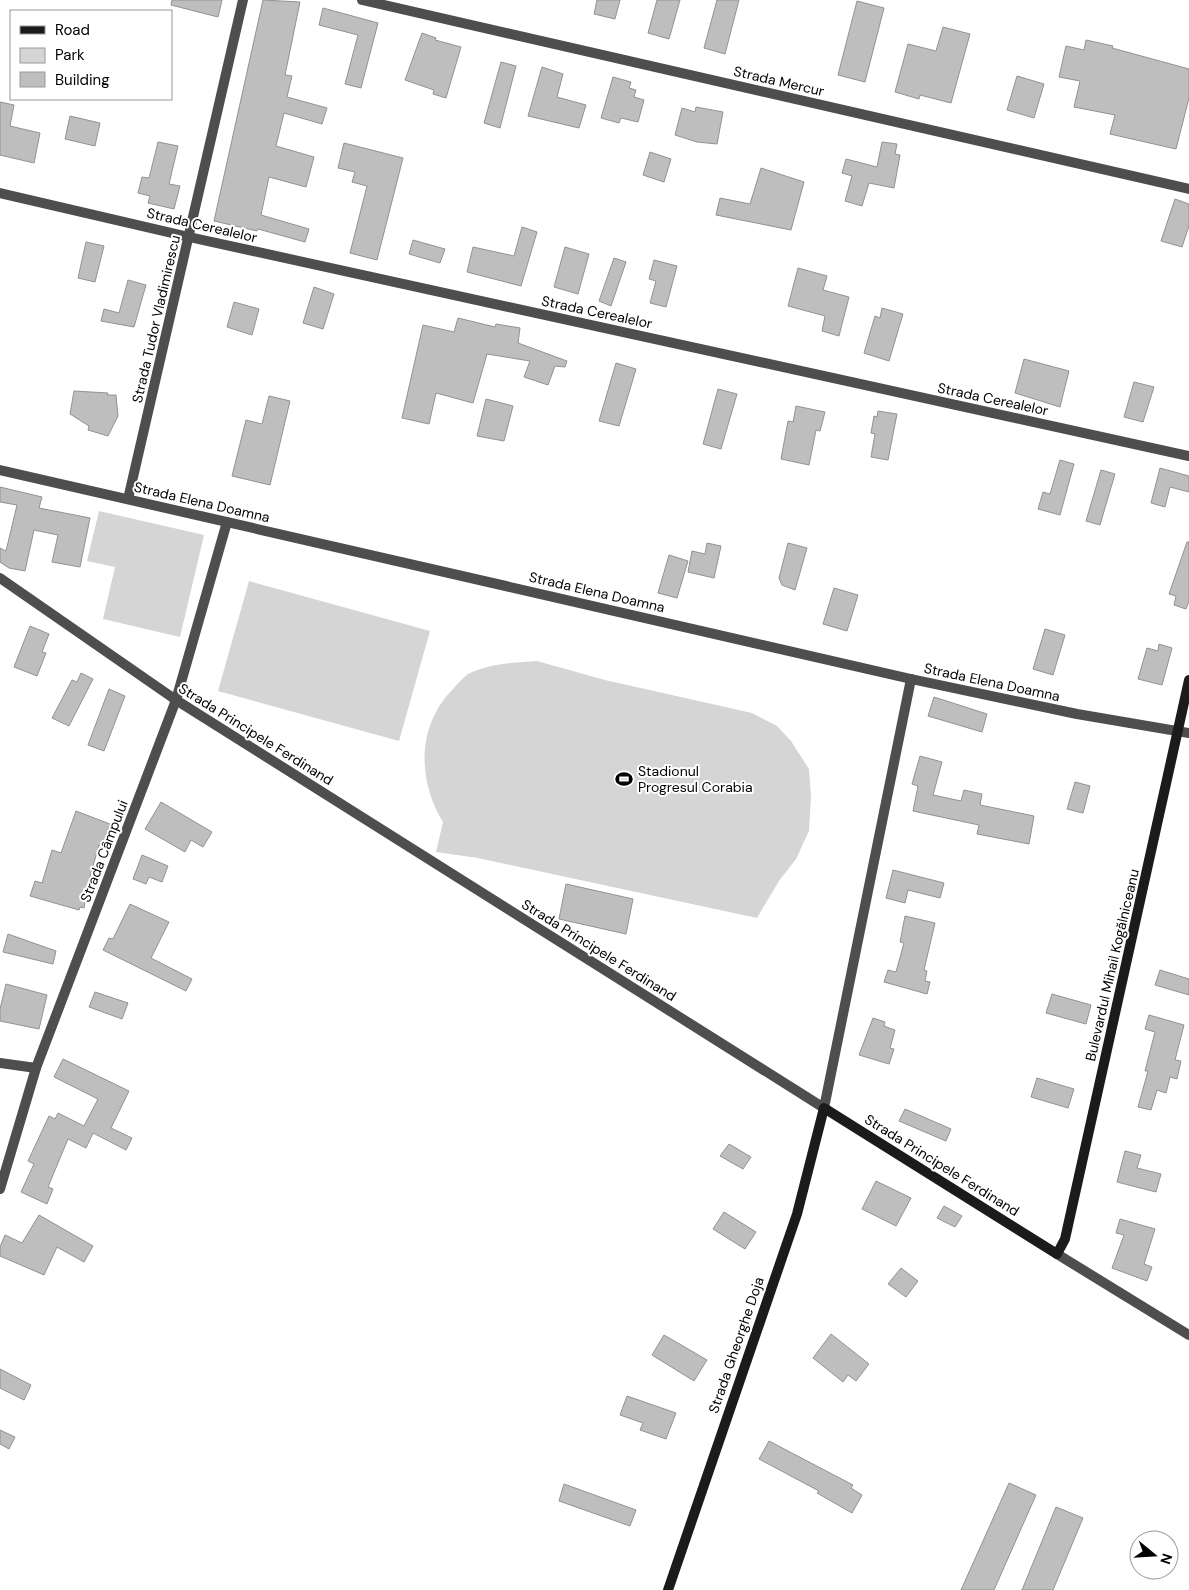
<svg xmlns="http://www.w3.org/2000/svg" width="1189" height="1590" viewBox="0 0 1189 1590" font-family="'DM Sans',sans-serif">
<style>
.green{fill:#d5d5d5}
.building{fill:#bebebe;stroke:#929292}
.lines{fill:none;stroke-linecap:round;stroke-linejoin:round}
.minor{stroke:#4e4e4e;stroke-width:10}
.secondary{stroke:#1b1b1b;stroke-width:10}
.labels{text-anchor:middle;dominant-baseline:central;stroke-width:4;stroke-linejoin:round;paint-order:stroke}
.street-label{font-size:14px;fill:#000;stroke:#fff}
.poi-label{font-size:14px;fill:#000;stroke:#fff;text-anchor:start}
</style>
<rect width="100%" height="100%" fill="#fff"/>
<g class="green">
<polygon points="99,511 204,535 180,637 103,619 115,567 87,561"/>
<polygon points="249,581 430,631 399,741 218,691"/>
<path d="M537 661 605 680 752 713 777 726 791 741 809 769 811 797 809 831 796 859 779 881 757 918 478 858 436 852 443 822C417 780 417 725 453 689 458 684 464 676 470 673 491 663 514 663 537 661Z"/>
</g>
<g class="building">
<polygon points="172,0 222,0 218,17 171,5"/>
<polygon points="263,0 300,2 285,75 292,76 287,97 327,108 322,124 284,113 276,146 314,157 306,187 269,177 261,215 309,229 305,242 258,229 257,231 214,221"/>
<polygon points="597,0 620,0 615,19 594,14"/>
<polygon points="657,0 680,0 669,39 648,33"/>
<polygon points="717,0 739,0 725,54 704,48"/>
<polygon points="857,1 884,8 865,82 838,75"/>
<polygon points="323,8 378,23 361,88 345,84 358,35 319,25"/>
<polygon points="943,27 970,34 951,103 920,95 919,99 895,92 908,44 936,51"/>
<polygon points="422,33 436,38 435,40 461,47 446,98 433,94 434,90 405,80"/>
<polygon points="1086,40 1113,46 1112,48 1189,69 1189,98 1176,149 1110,134 1115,115 1074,107 1080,81 1059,77 1066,46 1084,50"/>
<polygon points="501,62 516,66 500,128 484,123"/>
<polygon points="542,67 563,74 557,97 586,105 579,128 528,116"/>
<polygon points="1017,76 1044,84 1034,118 1007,110"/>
<polygon points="613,77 631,82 629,88 636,90 634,97 644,100 638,122 621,118 619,123 601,118"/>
<polygon points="0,102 14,105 10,126 40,133 34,163 0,155"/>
<polygon points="696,107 723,112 717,144 697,142 675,135 682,108 695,112"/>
<polygon points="70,116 100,123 95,146 65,139"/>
<polygon points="158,142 178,146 169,184 180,186 174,209 148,203 150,196 138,193 142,177 149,178"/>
<polygon points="882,142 897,144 895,154 900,155 894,188 869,183 862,206 845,201 852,176 842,173 846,159 877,167"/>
<polygon points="344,143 403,158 377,260 350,253 367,186 352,182 355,172 338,168"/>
<polygon points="650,152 671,159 664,182 643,175"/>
<polygon points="761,168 804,182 791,230 716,215 720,198 750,204"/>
<polygon points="1175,199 1189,204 1189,226 1182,247 1161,241"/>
<polygon points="522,227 537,232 521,286 467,272 473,247 514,256"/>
<polygon points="413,240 445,249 440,263 409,254"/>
<polygon points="86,242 104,246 95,282 78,278"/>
<polygon points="565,247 589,254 578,294 554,287"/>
<polygon points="614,258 626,262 611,306 599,301"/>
<polygon points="654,260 677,266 666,307 650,303 656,281 649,279"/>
<polygon points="798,268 827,276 823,290 849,297 839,336 822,331 825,316 788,306"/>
<polygon points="128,280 146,285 134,327 101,321 104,309 119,313"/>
<polygon points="314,287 334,294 323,329 303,323"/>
<polygon points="234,302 259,309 252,335 227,327"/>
<polygon points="882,308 903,314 889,361 864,353 875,316 880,318"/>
<polygon points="458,318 495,327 496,324 520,328 518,343 567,361 565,367 555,366 548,385 524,377 530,361 487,354 473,403 436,393 429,424 402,418 423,325 454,332"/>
<polygon points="1024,359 1069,371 1060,407 1015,393"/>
<polygon points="616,363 636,369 619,426 599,421"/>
<polygon points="1134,382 1154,387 1143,422 1124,417"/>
<polygon points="718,389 737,394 721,449 703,444"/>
<polygon points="74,391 108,393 107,395 116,395 118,416 108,436 88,430 89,426 70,414"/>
<polygon points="269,396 290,401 270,485 232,476 246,420 262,424"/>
<polygon points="486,399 513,406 504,441 477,436"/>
<polygon points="796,406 825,412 820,431 816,430 809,465 781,459 788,421 793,422"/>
<polygon points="878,411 897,414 888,460 871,457 875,434 871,433 874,416 877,417"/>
<polygon points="1060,460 1074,464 1060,515 1038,509 1043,492 1050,494"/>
<polygon points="1160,468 1189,476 1189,492 1170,487 1165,507 1151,503"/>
<polygon points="1101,470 1115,474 1100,525 1086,521"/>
<polygon points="0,487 42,497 39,508 90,518 80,567 52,562 58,535 34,530 25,571 9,568 0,562 0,548 6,551 17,505 0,502"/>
<polygon points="1187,542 1189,542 1189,601 1186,609 1174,605 1176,596 1169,594"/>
<polygon points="707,543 721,546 714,578 688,572 692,551 705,554"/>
<polygon points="788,543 807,548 795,590 782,585 779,578"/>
<polygon points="669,555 688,561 677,598 658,593"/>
<polygon points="834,588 858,595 847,631 823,624"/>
<polygon points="30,626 49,634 42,652 46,653 37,676 14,667"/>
<polygon points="1045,629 1065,635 1053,675 1033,669"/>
<polygon points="1159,644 1172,648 1162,685 1138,679 1147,648 1158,651"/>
<polygon points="81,673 93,679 69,726 52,718 72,680 77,682"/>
<polygon points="109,689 125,696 104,751 88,745"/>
<polygon points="934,697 987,714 982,732 928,716"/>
<polygon points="920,756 942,762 933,795 961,801 964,790 982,794 980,805 1034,816 1029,844 977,834 979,825 913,811 918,786 912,784"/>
<polygon points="1075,782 1090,786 1083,813 1067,809"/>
<polygon points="161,802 212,832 203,847 191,840 185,852 145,829"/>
<polygon points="76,811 110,824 102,846 99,845 85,894 87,894 84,908 80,907 79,910 30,896 35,881 42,883 52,850 61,853"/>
<polygon points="142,855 168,866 162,882 149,877 146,884 133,879"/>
<polygon points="893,870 944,883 940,898 908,890 905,903 886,898"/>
<polygon points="566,884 633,899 626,934 559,919"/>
<polygon points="130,904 169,922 151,958 192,979 186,991 103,950 109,938 113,939"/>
<polygon points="905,916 935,923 924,970 927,971 925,981 930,982 927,994 884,982 888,970 896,972 904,943 900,942"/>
<polygon points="8,934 56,951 53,964 3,952"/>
<polygon points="1160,970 1189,979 1189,995 1155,985"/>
<polygon points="6,984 47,995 39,1029 0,1021 0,1009"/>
<polygon points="95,992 128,1003 122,1019 89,1007"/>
<polygon points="1052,994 1091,1005 1086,1024 1046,1013"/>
<polygon points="1149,1015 1184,1025 1175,1060 1181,1061 1177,1079 1170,1077 1166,1093 1157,1090 1151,1110 1138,1107 1148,1071 1145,1071 1155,1032 1145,1029"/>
<polygon points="873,1018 885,1022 884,1026 895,1030 890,1048 894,1049 889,1064 859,1055"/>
<polygon points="63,1059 129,1091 111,1128 132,1138 126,1150 93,1133 86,1148 68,1139 48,1187 53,1189 47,1204 21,1192 34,1164 28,1161 49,1116 55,1119 58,1113 84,1126 98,1099 54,1077"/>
<polygon points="1037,1078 1074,1089 1068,1108 1031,1097"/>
<polygon points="905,1109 951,1129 946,1141 899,1121"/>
<polygon points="729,1144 751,1157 743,1169 720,1156"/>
<polygon points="1125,1151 1141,1155 1137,1168 1161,1174 1156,1192 1117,1182"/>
<polygon points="876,1181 911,1198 896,1226 862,1209"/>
<polygon points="944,1206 962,1216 955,1227 937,1218"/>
<polygon points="724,1212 756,1232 745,1249 713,1229"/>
<polygon points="39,1215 93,1246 84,1262 57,1247 44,1275 0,1256 0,1247 5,1235 22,1243"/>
<polygon points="1120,1219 1155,1229 1144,1264 1152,1267 1147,1281 1112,1268 1124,1235 1116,1233"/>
<polygon points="901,1268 918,1281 906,1297 888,1284"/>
<polygon points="831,1334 869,1364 856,1381 848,1375 843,1382 813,1358"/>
<polygon points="664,1335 707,1360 694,1381 652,1355"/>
<polygon points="0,1369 31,1385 24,1400 0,1388"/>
<polygon points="627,1396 676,1413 666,1439 640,1430 643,1423 620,1415"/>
<polygon points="0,1430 15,1437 9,1449 0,1444"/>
<polygon points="769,1441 853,1485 851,1488 862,1495 852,1513 817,1493 819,1491 759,1459"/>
<polygon points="1009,1483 1036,1495 994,1590 961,1590"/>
<polygon points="564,1484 636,1510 630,1526 559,1501"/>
<polygon points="1056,1507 1083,1518 1053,1590 1022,1590"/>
</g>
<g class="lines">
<g class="minor">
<polyline points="362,0 1189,189"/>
<polyline points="0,193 189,237 1189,456"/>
<polyline points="0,470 911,679 1077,714 1189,733"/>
<polyline points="128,499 243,0"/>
<polyline points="0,578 176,700 824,1108 911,679"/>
<polyline points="0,1063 36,1068"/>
<polyline points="0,1189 36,1068 176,700 227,522"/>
<polyline points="1057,1254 1189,1335"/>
</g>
<polyline class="secondary" points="668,1590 797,1214 824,1108 1057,1254 1065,1239 1189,680"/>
</g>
<defs>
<g id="stadium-bare" transform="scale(1.35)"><path d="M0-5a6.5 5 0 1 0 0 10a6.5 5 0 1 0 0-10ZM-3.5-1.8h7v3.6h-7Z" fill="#000" stroke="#fff" stroke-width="2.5" paint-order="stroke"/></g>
</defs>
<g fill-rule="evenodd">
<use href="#stadium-bare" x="624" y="779"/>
</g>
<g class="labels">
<g class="street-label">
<text transform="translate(779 81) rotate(13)">Strada Mercur</text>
<text transform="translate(202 225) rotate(13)">Strada Cerealelor</text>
<text transform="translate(597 312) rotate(12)">Strada Cerealelor</text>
<text transform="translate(156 319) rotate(-77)">Strada Tudor Vladimirescu</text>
<text transform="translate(993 399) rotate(12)">Strada Cerealelor</text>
<text transform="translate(202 502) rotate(13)">Strada Elena Doamna</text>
<text transform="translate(597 592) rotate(13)">Strada Elena Doamna</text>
<text transform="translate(992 682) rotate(12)">Strada Elena Doamna</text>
<text transform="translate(256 734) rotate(32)">Strada Principele Ferdinand</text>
<text transform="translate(104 851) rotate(-69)">Strada Câmpului</text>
<text transform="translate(599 950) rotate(32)">Strada Principele Ferdinand</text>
<text transform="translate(1112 965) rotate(-77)">Bulevardul Mihail Kogălniceanu</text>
<text transform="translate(942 1165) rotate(32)">Strada Principele Ferdinand</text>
<text transform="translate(736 1345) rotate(-71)">Strada Gheorghe Doja</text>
</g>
<g class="poi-label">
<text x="638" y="771">Stadionul<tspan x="638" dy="16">Progresul Corabia</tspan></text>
</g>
</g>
<rect x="10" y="10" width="162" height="90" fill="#ffffff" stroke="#999999"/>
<rect x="20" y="26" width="25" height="8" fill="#1b1b1b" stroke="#999999"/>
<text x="55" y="35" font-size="15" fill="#000000">Road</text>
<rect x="20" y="48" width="25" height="15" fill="#d5d5d5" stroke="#999999"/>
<text x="55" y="60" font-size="15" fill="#000000">Park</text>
<rect x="20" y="72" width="25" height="15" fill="#bebebe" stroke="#999999"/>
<text x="55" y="85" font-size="15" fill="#000000">Building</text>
<g transform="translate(1154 1555) rotate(108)"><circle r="24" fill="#ffffff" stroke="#999999"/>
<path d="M0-4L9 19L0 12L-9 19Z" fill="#000000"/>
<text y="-8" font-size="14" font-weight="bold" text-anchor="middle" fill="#000000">N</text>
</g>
</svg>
